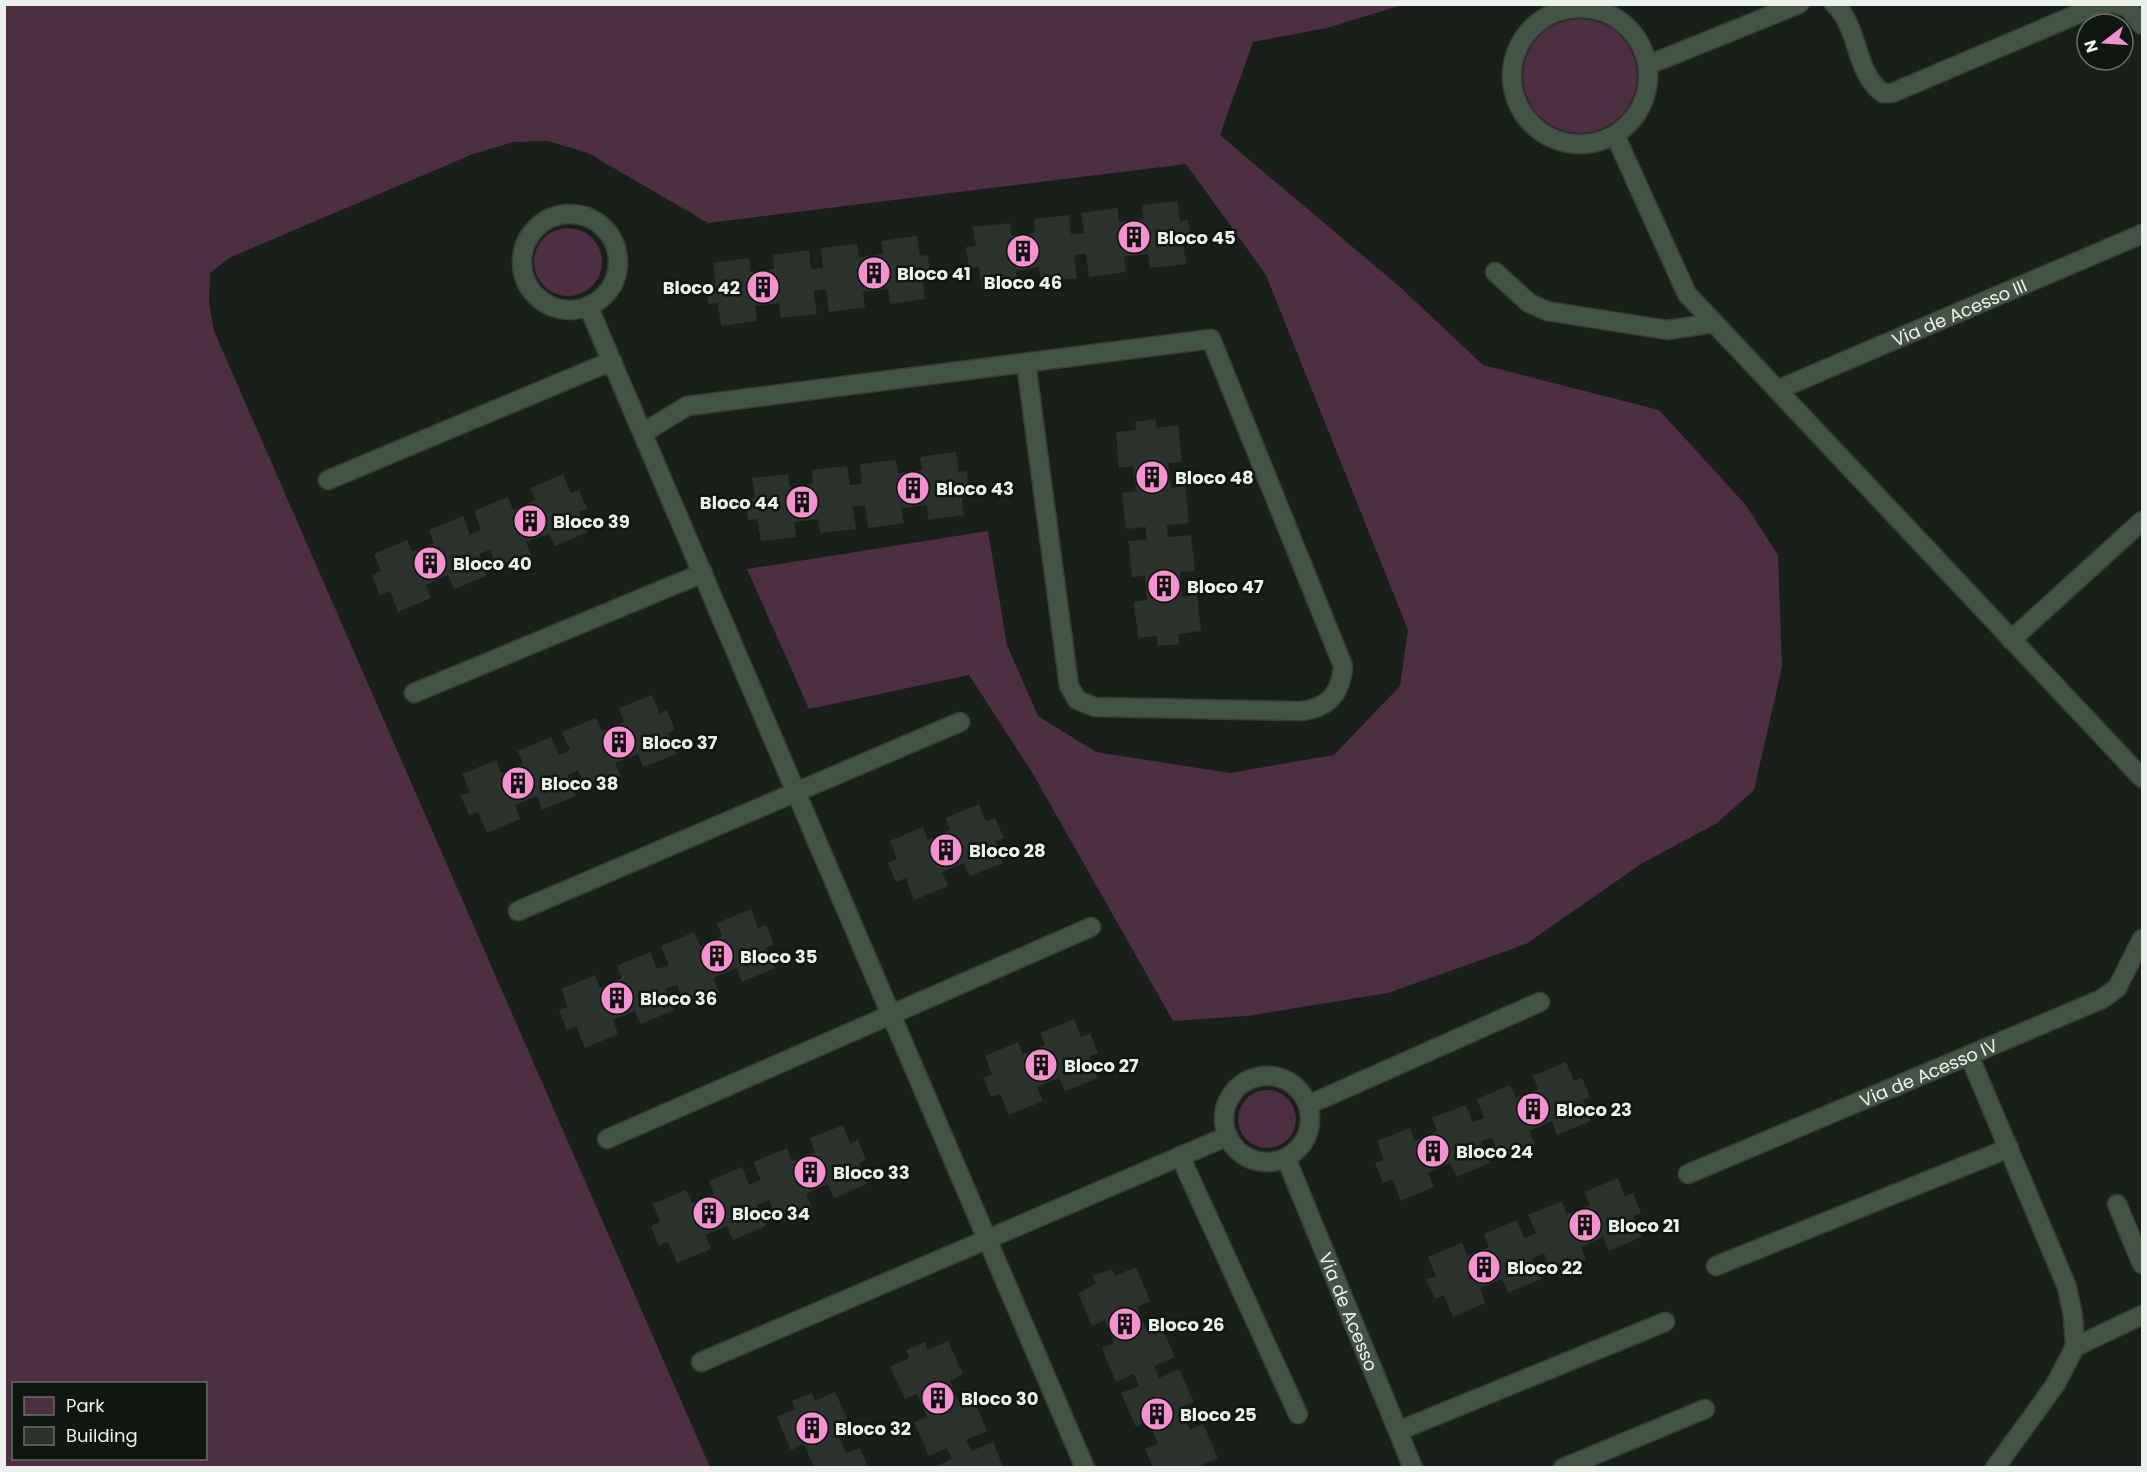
<svg xmlns="http://www.w3.org/2000/svg" width="2147" height="1472" viewBox="0 0 2147 1472" font-family="Poppins,sans-serif">
<style>
.green{fill:#4e2e42;fill-rule:evenodd}
.building{fill:#2c332d}
.lines{fill:none;stroke-linecap:round;stroke-linejoin:round}
.lane-casing{stroke:#373c37;stroke-width:21}
.lane{stroke:#435344;stroke-width:18}
.labels{text-anchor:middle;dominant-baseline:central;stroke-width:5;stroke-linejoin:round;paint-order:stroke}
.poi-label{font-size:18px;font-weight:bold;fill:#edf1ed;stroke:#101610;text-anchor:start}
.street-label{font-size:18px;fill:#edf1ed;stroke:#101610}
</style>
<rect width="100%" height="100%" fill="#191f19"/>
<g class="green">
<path d="M5 4 1402 5 1327 28 1253 42 1220 135 1400 287 1483 365 1659 410 1745 504 1778 555 1782 667 1754 790 1717 823 1641 864 1526 944 1388 993 1247 1016 1173 1021 1033 774 969 675 809 709 747 569 988 531 1007 645 1038 716 1096 752 1230 773 1334 755 1400 686 1408 630 1266 275 1186 164 708 223 588 153 548 141 513 142 473 154 229 258 210 273 209 304 214 331 710 1467H5ZM14 1384H206V1458H14Z"/>
<circle cx="1580" cy="76" r="57"/>
<circle cx="568" cy="262" r="34"/>
<circle cx="1267" cy="1119" r="29"/>
</g>
<g class="building">
<polygon points="1177,201 1180,221 1188,220 1191,240 1183,242 1186,264 1150,268 1148,254 1124,257 1126,272 1089,277 1086,254 1080,254 1074,256 1077,278 1041,282 1039,267 1016,271 1018,286 982,290 979,267 969,268 966,247 976,246 973,227 1010,223 1011,236 1035,233 1034,219 1069,215 1071,234 1084,233 1081,213 1118,208 1119,222 1144,219 1142,205"/>
<polygon points="917,236 920,256 928,255 930,276 922,278 925,299 890,304 888,289 863,292 865,307 829,312 826,289 814,291 817,314 781,318 779,303 755,306 757,321 721,326 718,303 708,304 706,283 716,282 713,263 749,258 751,272 774,269 773,255 809,250 811,269 823,268 821,248 857,244 859,257 883,254 881,241"/>
<polygon points="1155,419 1157,428 1178,425 1182,462 1168,463 1171,488 1185,486 1189,523 1167,525 1168,537 1191,535 1195,571 1180,572 1182,597 1197,595 1201,631 1178,634 1179,644 1158,646 1157,636 1138,638 1134,602 1147,600 1145,576 1132,577 1128,541 1147,539 1146,534 1146,527 1126,529 1122,493 1136,491 1133,466 1119,468 1116,432 1136,430 1135,422"/>
<polygon points="956,452 959,472 967,471 969,492 961,493 964,515 928,520 927,505 902,508 904,523 868,528 865,505 858,506 853,507 856,529 820,533 818,519 794,522 796,537 761,541 757,519 748,520 745,499 755,498 752,478 788,474 790,487 813,484 812,470 847,466 850,485 862,484 860,464 896,460 898,473 922,470 920,457"/>
<polygon points="563,474 571,493 579,490 587,509 579,512 588,532 555,546 549,534 526,542 532,557 498,570 490,550 484,552 479,554 487,576 454,589 448,575 426,585 431,598 398,612 390,591 380,595 372,575 381,571 374,554 407,540 412,552 434,543 429,530 463,516 470,535 481,530 474,511 508,497 513,510 536,500 530,488"/>
<polygon points="652,695 660,714 667,710 675,730 668,733 677,754 643,767 638,754 615,763 621,777 587,791 578,770 572,773 567,775 576,796 542,810 537,796 515,805 520,819 487,833 478,812 469,815 461,796 470,792 462,774 496,760 501,773 523,764 518,751 551,737 559,755 570,750 562,732 596,718 602,731 624,722 619,708"/>
<polygon points="979,804 986,821 995,818 1004,838 995,841 1003,863 970,876 964,863 942,872 948,886 914,900 906,878 896,882 888,863 897,859 890,841 923,827 928,840 950,830 945,818"/>
<polygon points="751,909 758,928 766,925 774,945 766,948 775,968 742,982 736,968 713,978 719,992 685,1006 677,985 670,987 665,989 674,1010 641,1024 635,1011 613,1020 618,1034 585,1048 576,1026 567,1030 559,1010 568,1007 561,989 595,975 600,988 622,978 617,966 650,952 657,969 669,965 661,946 694,932 700,946 722,936 717,923"/>
<polygon points="1074,1019 1081,1037 1090,1033 1098,1053 1089,1057 1098,1078 1065,1091 1059,1078 1037,1087 1043,1101 1009,1115 1000,1094 991,1097 983,1078 992,1074 985,1056 1018,1042 1023,1054 1045,1045 1040,1033"/>
<polygon points="1566,1062 1574,1081 1582,1078 1590,1097 1583,1100 1591,1121 1557,1135 1552,1121 1529,1131 1535,1145 1501,1159 1492,1138 1486,1140 1481,1142 1490,1163 1457,1177 1450,1163 1428,1173 1434,1187 1401,1201 1392,1179 1383,1183 1375,1163 1384,1160 1377,1141 1410,1128 1415,1141 1437,1131 1432,1118 1466,1105 1473,1122 1484,1118 1477,1099 1510,1085 1516,1098 1538,1089 1533,1076"/>
<polygon points="843,1125 850,1144 858,1140 866,1160 859,1163 867,1184 834,1198 828,1184 806,1194 812,1207 778,1221 769,1200 762,1203 757,1205 766,1226 733,1240 727,1226 705,1235 711,1249 677,1263 668,1242 659,1246 651,1226 660,1222 653,1204 686,1190 692,1203 714,1194 709,1181 742,1167 749,1185 761,1180 753,1162 787,1148 792,1161 815,1152 810,1138"/>
<polygon points="1618,1178 1625,1197 1633,1193 1641,1213 1633,1216 1642,1237 1609,1251 1603,1237 1581,1247 1586,1260 1552,1275 1544,1253 1538,1256 1532,1258 1541,1279 1508,1293 1502,1279 1480,1288 1485,1303 1453,1317 1444,1295 1435,1299 1426,1279 1436,1276 1428,1257 1462,1243 1467,1256 1489,1247 1484,1234 1517,1220 1524,1238 1536,1233 1528,1215 1562,1201 1567,1214 1590,1205 1584,1192"/>
<polygon points="1136,1267 1150,1301 1137,1307 1146,1329 1160,1323 1175,1357 1154,1366 1159,1378 1179,1369 1194,1402 1180,1408 1190,1430 1203,1424 1218,1458 1197,1467 1153,1467 1145,1449 1158,1444 1148,1421 1136,1427 1121,1393 1139,1386 1134,1374 1116,1382 1102,1348 1114,1343 1105,1320 1092,1326 1078,1293 1096,1284 1093,1276 1112,1269 1115,1276"/>
<polygon points="948,1341 963,1374 950,1381 959,1403 973,1397 987,1431 966,1440 972,1451 993,1442 1003,1467 934,1467 952,1459 947,1448 929,1456 914,1422 927,1417 917,1394 905,1399 890,1367 909,1358 906,1350 925,1342 928,1350"/>
<polygon points="835,1392 850,1425 836,1431 846,1453 860,1448 868,1467 814,1467 804,1444 791,1450 777,1417 795,1409 792,1401 812,1393 815,1401"/>
</g>
<g class="lines">
<g class="lane-casing">
<g id="lane">
<path d="M1834 4C1860 27 1854 73 1883 93H1892L2092 8 2108 4"/>
<polyline points="2117,4 2128,7 2142,25"/>
<circle cx="1580" cy="76" r="68"/>
<polyline points="1648,65 1799,4"/>
<polyline points="1615,135 1687,294 2142,778"/>
<circle cx="570" cy="262" r="48"/>
<polyline points="1495,272 1529,303 1547,311 1667,330 1714,323"/>
<polyline points="588,306 1085,1468"/>
<path id="s1" d="M1777 390 2142 234"/>
<path d="M643 433 687 406 1211 339 1343 666C1341 693 1328 709 1300 711L1095 707 1077 700 1069 686 1026 363"/>
<polyline points="328,480 612,361"/>
<polyline points="2011,640 2142,521"/>
<polyline points="414,693 703,573"/>
<polyline points="518,911 960,722"/>
<polyline points="1969,1055 2067,1287 2073,1316 2075,1347 2055,1385 1995,1468"/>
<circle cx="1267" cy="1119" r="43"/>
<polyline points="1308,1105 1540,1002"/>
<polyline points="607,1139 1091,927"/>
<polyline points="1180,1156 1298,1414"/>
<path id="s2" d="M1286 1158 1413 1468"/>
<path id="s3" d="M1688 1174 2102 999 2117 988 2142 939"/>
<polyline points="2117,1204 2142,1264"/>
<polyline points="1716,1266 2009,1148"/>
<polyline points="2075,1347 2142,1315"/>
<polyline points="701,1362 1228,1136"/>
<polyline points="1398,1431 1665,1322"/>
<polyline points="1563,1468 1705,1409"/>
</g>
</g>
<use href="#lane" class="lane"/>
</g>
<defs>
<g id="building-disc" transform="scale(1.725)"><circle r="9.5" fill="#f591d1" stroke="#101610"/><path d="M-4-6H4V6H1V3H-1V6H-4ZM-2.5-4.3h1.7v1.8h-1.7ZM.8-4.3h1.7v1.8H.8ZM-2.5-1h1.7V.8h-1.7ZM.8-1h1.7V.8H.8Z" fill="#111"/></g>
</defs>
<g fill-rule="evenodd">
<use href="#building-disc" x="1134" y="237"/>
<use href="#building-disc" x="1023" y="251"/>
<use href="#building-disc" x="874" y="273"/>
<use href="#building-disc" x="763" y="287"/>
<use href="#building-disc" x="1152" y="477"/>
<use href="#building-disc" x="913" y="488"/>
<use href="#building-disc" x="802" y="502"/>
<use href="#building-disc" x="530" y="521"/>
<use href="#building-disc" x="430" y="563"/>
<use href="#building-disc" x="1164" y="586"/>
<use href="#building-disc" x="619" y="742"/>
<use href="#building-disc" x="518" y="783"/>
<use href="#building-disc" x="946" y="850"/>
<use href="#building-disc" x="717" y="956"/>
<use href="#building-disc" x="617" y="998"/>
<use href="#building-disc" x="1041" y="1065"/>
<use href="#building-disc" x="1533" y="1109"/>
<use href="#building-disc" x="1433" y="1151"/>
<use href="#building-disc" x="810" y="1172"/>
<use href="#building-disc" x="709" y="1213"/>
<use href="#building-disc" x="1585" y="1225"/>
<use href="#building-disc" x="1484" y="1267"/>
<use href="#building-disc" x="1125" y="1324"/>
<use href="#building-disc" x="938" y="1398"/>
<use href="#building-disc" x="1157" y="1414"/>
<use href="#building-disc" x="812" y="1428"/>
</g>
<g class="labels">
<g class="poi-label">
<text x="1157" y="237">Bloco 45</text>
<text x="897" y="273">Bloco 41</text>
<text x="1023" y="282" text-anchor="middle">Bloco 46</text>
<text x="740" y="287" text-anchor="end">Bloco 42</text>
<text x="1175" y="477">Bloco 48</text>
<text x="936" y="488">Bloco 43</text>
<text x="779" y="502" text-anchor="end">Bloco 44</text>
<text x="553" y="521">Bloco 39</text>
<text x="453" y="563">Bloco 40</text>
<text x="1187" y="586">Bloco 47</text>
<text x="642" y="742">Bloco 37</text>
<text x="541" y="783">Bloco 38</text>
<text x="969" y="850">Bloco 28</text>
<text x="740" y="956">Bloco 35</text>
<text x="640" y="998">Bloco 36</text>
<text x="1064" y="1065">Bloco 27</text>
<text x="1556" y="1109">Bloco 23</text>
<text x="1456" y="1151">Bloco 24</text>
<text x="833" y="1172">Bloco 33</text>
<text x="732" y="1213">Bloco 34</text>
<text x="1608" y="1225">Bloco 21</text>
<text x="1507" y="1267">Bloco 22</text>
<text x="1148" y="1324">Bloco 26</text>
<text x="961" y="1398">Bloco 30</text>
<text x="1180" y="1414">Bloco 25</text>
<text x="835" y="1428">Bloco 32</text>
</g>
<g class="street-label">
<text stroke="none"><textPath href="#s1" startOffset="198">Via de Acesso III</textPath></text>
<text stroke="none"><textPath href="#s3" startOffset="261">Via de Acesso IV</textPath></text>
<text stroke="none"><textPath href="#s2" startOffset="166">Via de Acesso</textPath></text>
</g>
</g>
<rect width="2147" height="1472" fill="none" stroke="#edf1ed" stroke-width="12"/>
<rect x="12" y="1382" width="195" height="78" fill="#101610" stroke="#686e68" stroke-width="1.5"/>
<rect x="24" y="1397" width="30" height="18" fill="#4e2e42" stroke="#686e68" stroke-width="1.5"/>
<text x="66" y="1412" font-size="18" fill="#edf1ed">Park</text>
<rect x="24" y="1427" width="30" height="18" fill="#2c332d" stroke="#686e68" stroke-width="1.5"/>
<text x="66" y="1442" font-size="18" fill="#edf1ed">Building</text>
<g transform="translate(2105 42) rotate(253)"><circle r="28" fill="#101610" stroke="#686e68" stroke-width="1.5"/>
<path d="M0-4.5L10 22L0 15L-10 22Z" fill="#f591d1"/>
<text y="-9" font-size="16" font-weight="bold" text-anchor="middle" fill="#edf1ed">N</text>
</g>
</svg>
